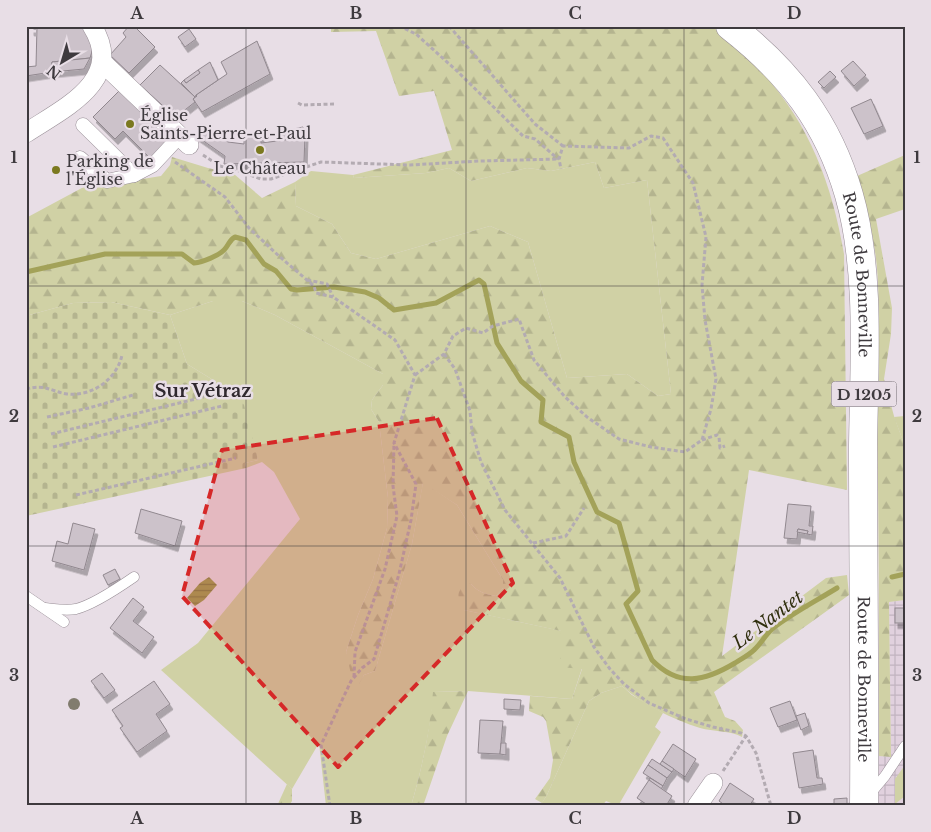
<svg xmlns="http://www.w3.org/2000/svg" width="931" height="832" viewBox="0 0 931 832" font-family="'Libre Baskerville',serif">
<style>
.industrial{fill:url(#industrial-grid)}
.grass{fill:#d0d1a5}
.forest{fill:url(#forest-firs)}
.cemetery{fill:url(#cemetery-stones)}
.water{fill:url(#water-rules)}
.lines{fill:none;stroke-linecap:round;stroke-linejoin:round}
.stream{stroke:#a3a259;stroke-width:5}
.building{fill:#ccc2ca;stroke:#91888f;filter:url(#shadow)}
.service-casing{stroke:#998f97;stroke-width:11}
.pedestrian-casing{stroke:#998f97;stroke-width:15}
.minor-casing{stroke:#998f97;stroke-width:20}
.primary-casing{stroke:#998f97;stroke-width:29}
.path{stroke:#b3abb2;stroke-width:3;stroke-dasharray:4 2.5;stroke-linecap:butt}
.service{stroke:#fff;stroke-width:10}
.pedestrian{stroke:#fff;stroke-width:14}
.minor{stroke:#fff;stroke-width:19}
.primary{stroke:#fff;stroke-width:28}
.tree{fill:#817c6e}
.marked{fill:#d62828;fill-opacity:0.2;stroke:#d62828;stroke-width:4;stroke-dasharray:10 6;stroke-linejoin:round}
.grid{fill:none;stroke:#3e3a3e;stroke-width:1;stroke-opacity:0.55}
.poi-dot{fill:#7b791f;stroke:#e8dee6;stroke-width:2}
.labels{text-anchor:middle;dominant-baseline:central;stroke-width:5;stroke-linejoin:round;paint-order:stroke}
.shield{fill:#e8dee6;stroke:#716b70;stroke-width:1}
.shield-label{font-size:15px;font-weight:bold;fill:#3e3a3e}
.poi-label{font-size:16px;fill:#3e3a3e;stroke:#e8dee6;text-anchor:start}
.street-label{font-size:16px;fill:#3e3a3e;stroke:#e8dee6}
.neighbourhood-label{font-size:18px;font-weight:bold;fill:#30292f;stroke:#e8dee6}
.water-label{font-size:18px;font-style:italic;fill:#302f0e;stroke:#e8dee6}
.neatline{fill:none;stroke:#3e3a3e;stroke-width:2}
.grid-label{font-size:16px;text-anchor:middle;font-weight:bold;fill:#3e3a3e}
</style>
<defs>
<pattern id="industrial-grid" width="8" height="8" patternUnits="userSpaceOnUse" patternTransform="scale(1.25)"><rect width="8" height="8" fill="#e1d1de"/><path d="M0 4h8M4 0v8" fill="none" stroke="#c2b4c0"/></pattern>
<pattern id="forest-firs" width="22" height="20" patternUnits="userSpaceOnUse" patternTransform="scale(1.25)"><rect width="22" height="20" fill="#d0d1a5"/><path d="M5 1l3.5 6h-7zM16 11l3.5 6h-7z" fill="#b4b48f"/></pattern>
<pattern id="cemetery-stones" width="16" height="16" patternUnits="userSpaceOnUse" patternTransform="scale(1.25)"><rect width="16" height="16" fill="#d0d1a5"/><path d="M2 7V4a2 2 0 0 1 4 0v3zM10 15v-3a2 2 0 0 1 4 0v3z" fill="#b4b48f"/></pattern>
<pattern id="water-rules" width="6" height="5" patternUnits="userSpaceOnUse" patternTransform="scale(1.25)"><rect width="6" height="5" fill="#a3a259"/><path d="M0 2.5h6" fill="none" stroke="#86854b"/></pattern>
<filter id="shadow"><feDropShadow dx="3" dy="5.5" stdDeviation="0" flood-color="#0004"/></filter>
</defs>
<rect width="100%" height="100%" fill="#e8dee6"/>
<polygon class="industrial" points="905,600 905,806 879,806 879,756 891,757 889,602"/>
<g class="grass">
<polygon points="595,162 604,188 647,180 671,394 658,396 627,374 567,378 528,242 490,226 376,259 351,253 332,224 296,206 295,182 311,171 353,175 354,178 426,173 449,168 471,181 527,168 551,171"/>
<path d="M213 301H242L275 315 383 374V385L372 400 371 409 379 422 388 498 387 528 373 579 358 615 346 652 359 683 364 675 375 671 412 544 423 482 457 505 503 580V588L496 596C485 594 478 592 471 584L464 610 562 631 582 668 572 699 468 691 434 692C430 731 422 768 411 806H326L319 743 292 789 161 670 198 643 300 519 274 472 262 462 246 468 245 463 258 460 236 394 187 364 170 315Z"/>
<polygon points="905,416 905,465 903,441 894,417"/>
<polygon points="622,686 632,695 663,713 655,727 661,732 618,806 606,801 602,806 540,806 547,795 589,701 601,693"/>
<polygon points="905,765 905,796 895,804 895,779"/>
</g>
<g class="forest">
<path d="M331 26H711C731 39 747 55 762 72 810 125 832 184 844 254L847 490 749 470 722 656 826 578 847 575 849 595 714 692 725 717 735 721 743 730 742 737C730 730 713 732 700 728 672 719 643 705 622 686L601 693 589 701 547 795 542 803 535 799 550 778 553 760 546 721 543 717 529 711 530 696 572 699 582 669 560 667 561 631 464 610C458 598 455 595 465 583L471 584C478 592 485 594 496 596L503 588V580L457 505 423 483 412 544 375 671 364 675 359 684 351 674 346 652 358 615 373 579 387 528 388 498 379 422 371 409 372 400 383 385V374L275 315 242 301H213L170 315 111 302 73 303 26 316V218L93 182 105 185 161 176 170 165 172 157 208 168 234 174 262 198 295 182 296 206 332 224 351 253 376 259 490 226 528 242 567 378 627 374 658 396 671 394 647 180 604 188 595 162 551 171 527 168 471 181 449 168 426 173 354 178 353 175 452 150 434 91 399 96 376 31 331 32Z"/>
<path d="M905 155V209L876 219 892 308 891 334 884 379 894 416 903 441 905 600 889 602 891 757 879 756C879 641 879 526 877 412 876 364 881 316 877 268 874 236 866 206 857 176Z"/>
<path d="M468 691 447 736 423 806H411C422 768 430 731 433 692Z"/>
<polygon points="287,784 292,789 292,801 289,806 277,806"/>
</g>
<polygon class="cemetery" points="111,302 170,315 187,364 236,394 244,405 258,460 245,463 246,468 26,516 26,316 73,303"/>
<polygon class="water" points="209,577 217,585 204,600 195,606 187,598 200,583"/>
<g class="lines">
<g class="stream">
<path d="M26 272 105 254H182L194 263C203 262 218 256 224 250 229 245 229 240 235 237L246 240 264 264 276 271 291 289 297 290 334 287 365 292 379 298 394 310 436 303 479 280 484 284 497 343 521 381 543 400 541 422 569 437 574 462 597 512 619 523 638 591 626 604 652 660C679 688 705 681 735 663 741 659 749 655 754 650 761 644 765 635 772 629 791 614 816 601 837 588"/>
<polyline points="892,577 905,574"/>
</g>
</g>
<g class="building">
<polygon points="37,26 87,26 93,48 90,58 52,62 52,72 26,76 26,67 36,66"/>
<polygon points="129,26 134,26 155,47 129,73 110,55 126,37 123,33"/>
<polygon points="189,29 196,39 185,47 178,37"/>
<polygon points="257,41 270,74 202,112 193,99 197,96 196,95 227,74 221,62"/>
<polygon points="90,58 84,69 52,72 52,62"/>
<polygon points="853,61 866,75 854,86 841,71"/>
<polygon points="210,62 218,80 196,95 195,97 181,83 184,80 186,83 200,73 198,70"/>
<polygon points="160,65 195,97 193,99 195,102 181,113 175,110 172,114 140,85"/>
<polygon points="198,70 200,73 186,83 184,80"/>
<polygon points="830,71 836,77 824,88 818,82"/>
<polygon points="121,89 172,136 150,158 123,131 115,139 93,117"/>
<polygon points="871,99 883,126 864,134 851,108"/>
<polygon points="202,127 228,142 244,144 244,134 261,133 261,143 285,140 305,135 304,162 224,164 225,156 195,135"/>
<polygon points="303,127 305,135 279,141 279,132"/>
<polygon points="788,504 811,506 809,526 813,526 812,535 807,534 808,531 798,529 797,539 784,538"/>
<polygon points="141,509 182,521 175,546 135,533"/>
<polygon points="73,523 95,529 84,570 52,561 57,541 68,544"/>
<polygon points="798,529 808,531 807,534 797,532"/>
<polygon points="115,569 120,579 108,585 103,575"/>
<polygon points="133,598 144,607 133,621 154,637 142,653 110,628"/>
<rect x="895" y="608" width="10" height="15"/>
<polygon points="102,673 115,690 104,698 91,681"/>
<polygon points="154,681 170,704 156,714 167,731 137,752 120,728 123,726 112,710"/>
<polygon points="504,699 521,700 520,710 504,709"/>
<polygon points="790,701 797,720 778,727 770,708"/>
<polygon points="805,713 809,726 801,730 796,716"/>
<polygon points="480,720 503,721 500,754 478,753"/>
<polygon points="501,743 506,743 506,755 500,754"/>
<polygon points="673,744 696,759 685,777 662,761"/>
<polygon points="813,750 817,778 822,778 823,784 799,788 793,753"/>
<polygon points="652,759 672,772 667,778 648,765"/>
<polygon points="662,761 674,769 672,772 660,764"/>
<polygon points="648,765 667,778 663,786 643,773"/>
<polygon points="650,778 663,786 661,789 649,780"/>
<polygon points="649,780 672,796 666,806 649,806 637,798"/>
<polygon points="730,783 754,799 749,806 726,806 719,801"/>
<polygon points="847,798 847,806 834,806 834,799"/>
</g>
<g class="lines">
<g class="service-casing">
<g id="service">
<polyline points="26,596 64,622"/>
<path d="M45 608C55 609 66 611 76 609 92 605 121 586 134 577"/>
<polyline points="870,794 885,776 905,746"/>
</g>
</g>
<g class="pedestrian-casing">
<g id="pedestrian">
<polyline points="83,125 134,175 153,165 179,137"/>
<polyline points="80,158 107,181 134,175"/>
</g>
</g>
<g class="minor-casing">
<g id="minor">
<polyline points="103,63 189,145"/>
<path d="M26 133C64 108 126 80 92 26"/>
<polyline points="697,806 713,783"/>
</g>
</g>
<g class="primary-casing">
<g id="primary">
<path id="s1" d="M730 26C789 72 828 122 849 195 871 271 864 366 863 446 863 566 865 686 864 806"/>
</g>
</g>
<g class="path">
<polyline points="35,26 35,35 37,35"/>
<polyline points="399,26 416,34 457,71 523,136 535,139 558,159"/>
<polyline points="449,26 535,124 563,146"/>
<polyline points="298,103 302,105 334,104"/>
<polyline points="203,155 220,166 239,171 261,179 271,179 321,162 410,165 480,161 559,159"/>
<polyline points="175,162 225,197 249,228 280,257 314,286 316,293 333,297 395,340 415,375 394,443 416,484 411,520 399,574 374,659 362,668 351,681 321,745 330,806"/>
<polyline points="307,280 327,284 333,297"/>
<polyline points="444,354 455,369 470,411 472,432 481,462 505,510 560,578 594,647 610,669 624,684 649,703 686,719 713,727 741,733 746,736 756,753 771,806"/>
<polyline points="415,375 444,354 453,336 466,328 483,333 493,326 519,319 534,360 565,397 587,417 619,439 651,447 685,452 702,440 711,409 716,379 705,320 702,285 706,237 693,183 663,138 651,136 629,148 563,146 559,159 561,169"/>
<path d="M26 389C47 384 49 391 67 394 92 397 117 379 122 355"/>
<polyline points="47,417 89,408 133,395"/>
<polyline points="51,434 204,397"/>
<polyline points="702,440 717,435 719,437 720,448 725,446"/>
<polyline points="53,447 222,406"/>
<polyline points="76,495 236,458"/>
<polyline points="533,543 566,536 584,508"/>
<polyline points="354,677 355,652 385,569 397,516 393,486 394,443"/>
<polyline points="723,771 746,736"/>
</g>
<use href="#service" class="service"/>
<use href="#pedestrian" class="pedestrian"/>
<use href="#minor" class="minor"/>
<use href="#primary" class="primary"/>
</g>
<circle class="tree" cx="74" cy="704" r="6"/>
<path class="marked" d="M437 418 513 583 338 767 182 596 222 450Z"/>
<path class="grid" d="M246 26V806M466 26V806M684 26V806M26 286H905M26 546H905"/>
<g class="poi-dot">
<circle cx="130" cy="124" r="5"/>
<circle cx="260" cy="150" r="5"/>
<circle cx="56" cy="170" r="5"/>
</g>
<g class="labels">
<rect class="shield" x="831.5" y="381.5" width="65" height="25" rx="4"/>
<g class="shield-label">
<text x="864" y="394">D 1205</text>
</g>
<g class="poi-label">
<text x="140" y="115">Église<tspan x="140" dy="18">Saints-Pierre-et-Paul</tspan></text>
<text x="66" y="161">Parking de<tspan x="66" dy="18">l'Église</tspan></text>
<text x="260" y="168" text-anchor="middle">Le Château</text>
</g>
<g class="street-label">
<text stroke="none"><textPath href="#s1" startOffset="291">Route de Bonneville</textPath></text>
<text stroke="none"><textPath href="#s1" startOffset="696">Route de Bonneville</textPath></text>
</g>
<g class="neighbourhood-label">
<text x="203" y="391">Sur Vétraz</text>
</g>
<g class="water-label">
<text transform="translate(768 620) rotate(-37)">Le Nantet</text>
</g>
</g>
<rect width="931" height="832" fill="none" stroke="#e8dee6" stroke-width="55"/>
<g transform="translate(62 62) rotate(218)" stroke="#e8dee6" stroke-width="4" paint-order="stroke">
<path d="M0-4L9 19L0 12L-9 19Z" fill="#3e3a3e"/>
<text y="-8" font-size="14" font-weight="bold" text-anchor="middle" fill="#3e3a3e">N</text>
</g>
<rect x="28" y="28" width="876" height="776" class="neatline"/>
<g class="grid-label">
<text x="137" y="19">A</text>
<text x="356" y="19">B</text>
<text x="575" y="19">C</text>
<text x="794" y="19">D</text>
<text x="14" y="163">1</text>
<text x="917" y="163">1</text>
<text x="14" y="422">2</text>
<text x="917" y="422">2</text>
<text x="14" y="681">3</text>
<text x="917" y="681">3</text>
<text x="137" y="824">A</text>
<text x="356" y="824">B</text>
<text x="575" y="824">C</text>
<text x="794" y="824">D</text>
</g>
</svg>
